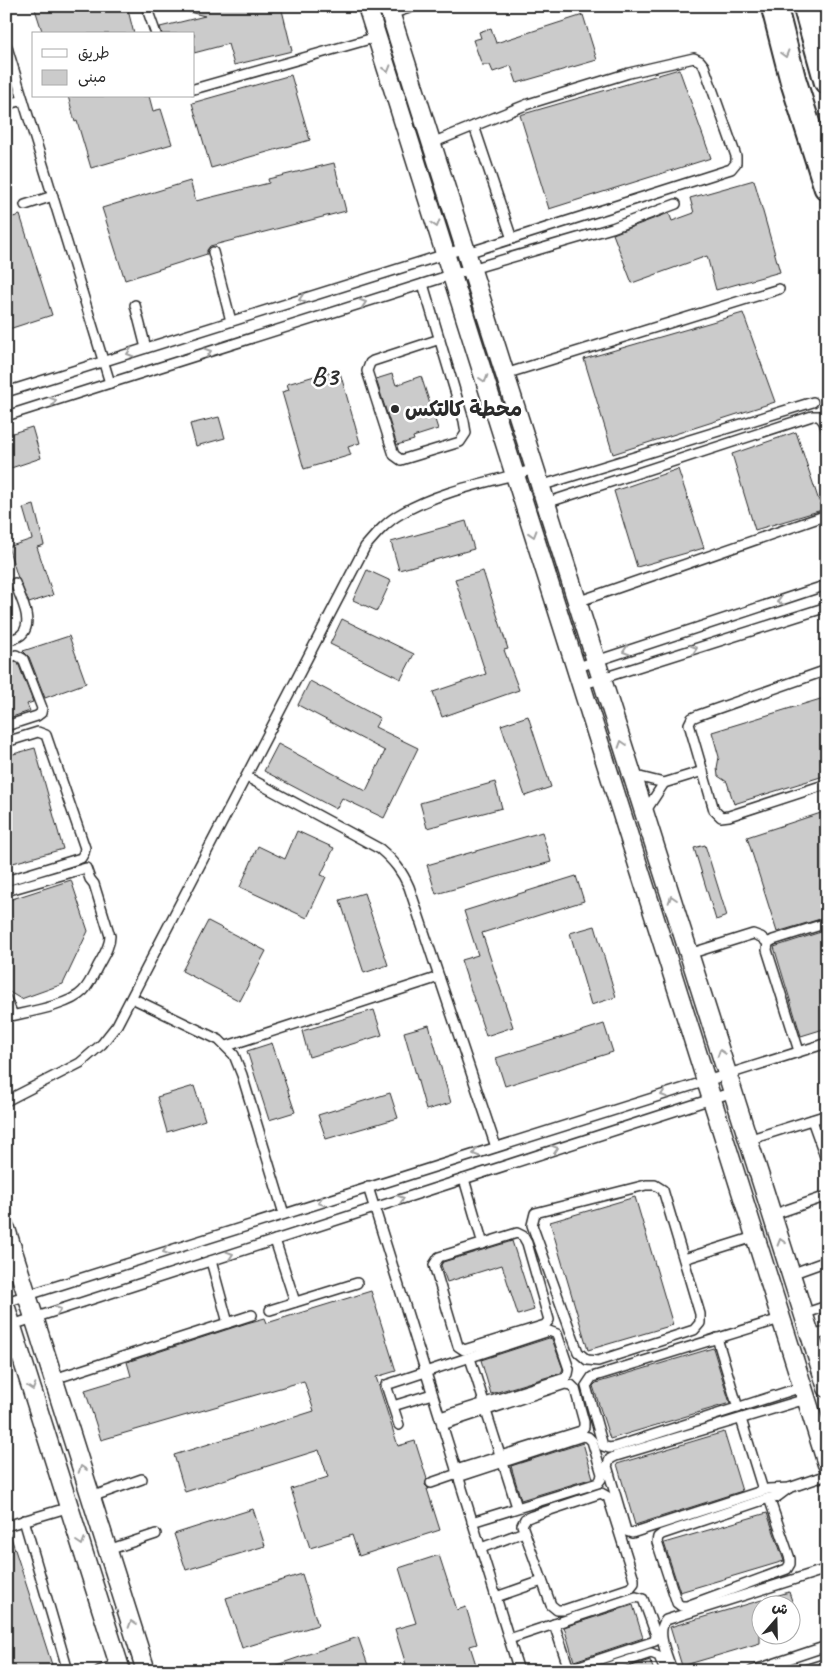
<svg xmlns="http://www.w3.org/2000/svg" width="833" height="1677" viewBox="0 0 833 1677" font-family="Caveat,'Playpen Sans Arabic',sans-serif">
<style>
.building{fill:#cbcbcb;stroke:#2b2b2b}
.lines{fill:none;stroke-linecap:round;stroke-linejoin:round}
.lane-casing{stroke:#2b2b2b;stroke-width:12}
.street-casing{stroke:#2b2b2b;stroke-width:21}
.secondary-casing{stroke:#2b2b2b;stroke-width:29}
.lane{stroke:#fff;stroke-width:9}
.street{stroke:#fff;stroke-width:18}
.secondary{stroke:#fff;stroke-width:25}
.oneway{stroke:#a0a0a0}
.poi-dot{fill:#2b2b2b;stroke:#fff;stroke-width:2}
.labels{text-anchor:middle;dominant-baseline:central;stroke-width:5;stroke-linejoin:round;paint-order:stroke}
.poi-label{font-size:21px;font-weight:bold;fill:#2b2b2b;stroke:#fff;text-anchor:start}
.district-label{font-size:26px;font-weight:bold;letter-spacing:1px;fill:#2b2b2b;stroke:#fff}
</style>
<rect width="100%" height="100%" fill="#fff"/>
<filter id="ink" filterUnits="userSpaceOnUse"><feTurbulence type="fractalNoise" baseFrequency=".02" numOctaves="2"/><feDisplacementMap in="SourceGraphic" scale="10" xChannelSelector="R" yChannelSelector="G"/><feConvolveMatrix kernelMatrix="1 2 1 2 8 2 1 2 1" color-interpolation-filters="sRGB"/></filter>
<g filter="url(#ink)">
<g class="building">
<polygon points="34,6 127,6 134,34 43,34"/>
<polygon points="186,6 281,6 292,51 234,65 228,44 194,53 194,34 162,34 160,27 205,16 185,11"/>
<polygon points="583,15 597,60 517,83 511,66 493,72 490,65 482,65 473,40 481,38 479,32 491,28 496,43"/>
<polygon points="679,69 711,158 549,209 520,115"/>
<polygon points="291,75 310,140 211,168 192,103"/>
<polygon points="68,96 149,96 153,111 161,109 172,144 91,168 77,121 75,122"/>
<polygon points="334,163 346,211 210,246 207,250 207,254 125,280 102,208 190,181 196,201 269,183 268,179"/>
<polygon points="754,180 780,272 716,290 707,256 632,283 613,234 669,213 672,221 694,213 690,198"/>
<polygon points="20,215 52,315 6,330 6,219"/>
<polygon points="743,313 775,402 613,454 584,359"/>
<polygon points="339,369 360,443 348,447 351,455 304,469 282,392 289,390 287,384"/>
<polygon points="392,374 396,385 421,376 438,429 413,437 414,440 397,445 376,379"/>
<polygon points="219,417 225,438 196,446 190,424"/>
<polygon points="32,427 41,458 11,468 6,451 6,435"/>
<polygon points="796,432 822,510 755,530 732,454"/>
<polygon points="678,469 704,548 637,567 614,491"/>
<polygon points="34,505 44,545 37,547 53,595 29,603 18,578 8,547 32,539 23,508"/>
<polygon points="466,521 474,549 399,570 391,542"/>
<polygon points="367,570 391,581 377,611 353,600"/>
<polygon points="483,571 508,649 504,650 519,690 442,717 433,692 486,674 455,579"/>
<polygon points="342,619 414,654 401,679 330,644"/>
<polygon points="69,636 86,683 45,698 29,657 23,651"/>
<polygon points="16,662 18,663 33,702 27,704 30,711 6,719 6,666"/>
<polygon points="310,681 380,718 375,727 418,748 384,818 342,798 336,809 264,771 278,744 366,791 385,751 298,705"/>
<polygon points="827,697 827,775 734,804 727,782 718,776 717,768 719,757 712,732"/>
<polygon points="528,716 551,787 525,796 501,725"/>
<polygon points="35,748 63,849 6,865 6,791 12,791 6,772 6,756"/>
<polygon points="495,782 502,808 427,828 420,803"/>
<polygon points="827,811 827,917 777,932 747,837"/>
<polygon points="297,831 334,848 321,875 326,877 307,918 240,887 258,846 285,859"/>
<polygon points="542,832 551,862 436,894 427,865"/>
<polygon points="705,845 727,916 716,920 694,848"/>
<polygon points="576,876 584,901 482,933 513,1027 486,1036 461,960 478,955 464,911"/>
<polygon points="71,880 88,931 63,984 21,999 6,990 6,901"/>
<polygon points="364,893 388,965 364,973 340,900"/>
<polygon points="208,921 266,951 240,1001 182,971"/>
<polygon points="595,926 616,997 591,1005 570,933"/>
<polygon points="827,930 827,1028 801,1036 774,947"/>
<polygon points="374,1010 382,1035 309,1057 302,1031"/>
<polygon points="604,1024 613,1052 505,1086 496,1058"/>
<polygon points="429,1025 451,1103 426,1110 404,1032"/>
<polygon points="272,1043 295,1112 269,1120 247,1051"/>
<polygon points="194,1086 205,1120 167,1132 157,1097"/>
<polygon points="390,1093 398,1118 326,1139 318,1115"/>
<polygon points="635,1197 673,1325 588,1350 550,1222"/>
<polygon points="512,1241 534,1310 518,1315 502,1265 447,1282 441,1265 443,1262"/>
<polygon points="371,1291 396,1371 376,1377 398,1446 415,1441 427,1479 425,1485 429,1489 427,1489 440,1530 359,1556 352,1535 310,1548 291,1489 328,1477 319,1450 185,1492 174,1455 314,1411 304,1381 101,1440 85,1390 131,1376 127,1362 247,1323 265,1318 267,1323"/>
<polygon points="549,1338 552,1339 563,1369 561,1373 491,1394 481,1360"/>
<polygon points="713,1348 730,1403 610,1439 593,1386 596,1383"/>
<polygon points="724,1432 742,1491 635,1525 617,1464"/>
<polygon points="583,1443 593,1478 521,1500 511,1466"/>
<polygon points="253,1509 265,1546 186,1570 174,1534"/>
<polygon points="767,1513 784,1561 680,1592 664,1543"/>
<polygon points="9,1531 54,1671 6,1671 6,1532"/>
<polygon points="439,1555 457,1610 466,1607 477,1644 470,1646 478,1671 408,1671 395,1629 416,1623 399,1568"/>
<polygon points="302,1574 318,1625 242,1648 226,1598"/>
<polygon points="789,1592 793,1604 760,1604 760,1643 682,1666 670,1627"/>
<polygon points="633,1605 643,1638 574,1661 564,1627"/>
<polygon points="358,1637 370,1671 265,1671 265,1669"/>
<polygon points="650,1660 654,1671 617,1671"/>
</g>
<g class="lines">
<g class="lane-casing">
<g id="lane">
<polyline points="146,6 156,34"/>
<polyline points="391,14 415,6"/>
<polyline points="6,44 110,383"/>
<polyline points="194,89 377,37"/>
<polyline points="6,105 23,100"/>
<polyline points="474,126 512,239"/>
<polyline points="432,143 528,104 629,73 694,58 700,61 704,66 736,156 736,163 731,169 467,253"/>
<polyline points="25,205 53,196"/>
<polyline points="213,252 231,321"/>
<polyline points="423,284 464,421 466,433 460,442 401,460 394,455 367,371 370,363 373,361 440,339"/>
<polyline points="135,305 146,348"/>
<polyline points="505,374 779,289"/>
<polyline points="6,392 465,248"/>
<polyline points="6,416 451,275 612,228 676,204"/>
<polyline points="540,486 813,402"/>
<polyline points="546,503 812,416 819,416 824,422 827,431"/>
<polyline points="577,602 827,515"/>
<path d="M6 641C11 640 17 638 21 635 35 623 20 597 15 583"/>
<polyline points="6,658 16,655 23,659 42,708 41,713 37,716 6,726"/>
<polyline points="575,668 827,585"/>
<polyline points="827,670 699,715 692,718 689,724 714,810 721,817 729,816 827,784"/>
<polyline points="581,685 827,607"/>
<polyline points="6,742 38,732 46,735 85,848 84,853 81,858 6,881"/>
<polyline points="632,775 664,783 703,771"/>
<path d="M247 777 380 849C394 861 402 871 409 887L496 1147"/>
<polyline points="645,812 664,783"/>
<path d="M6 891 86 868 90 879 94 884 110 936C110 946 104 955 99 964 94 973 90 984 83 991 69 1006 27 1012 6 1017"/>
<polyline points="689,954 753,934 761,937 768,943"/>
<polyline points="132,998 219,1040 234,1055 242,1075 284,1214"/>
<polyline points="6,999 13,1015"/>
<polyline points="227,1046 439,977"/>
<polyline points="799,1051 767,950 768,943 773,940 827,923"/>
<path d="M6 1101 80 1063 102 1044 117 1025 365 547C376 534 387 521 402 513 442 490 491 482 535 469"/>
<polyline points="812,1120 827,1162"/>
<polyline points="748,1140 827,1115"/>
<polyline points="464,1179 483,1244"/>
<polygon points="646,1185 655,1185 663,1190 700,1314 700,1323 694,1330 598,1361 587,1360 578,1352 532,1225 535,1213"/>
<polyline points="368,1187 519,1671"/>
<polyline points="772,1215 827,1196"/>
<polygon points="517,1233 523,1236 527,1243 549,1320 545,1325 464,1350 458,1346 434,1265 439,1257"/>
<polyline points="275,1240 295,1302"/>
<polyline points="684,1259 754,1237"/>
<polyline points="211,1261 228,1323"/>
<polyline points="791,1274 827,1261"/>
<polyline points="6,1302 827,1043"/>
<polyline points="270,1310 357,1283"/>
<polyline points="803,1314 827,1306"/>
<polyline points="780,1319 592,1377 586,1386 603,1446 609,1448 615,1447 802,1387"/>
<polyline points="12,1325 733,1092"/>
<polyline points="811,1337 827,1331"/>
<polyline points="717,1338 738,1408"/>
<polyline points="470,1358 484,1402"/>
<polyline points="6,1359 21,1353"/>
<polyline points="54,1379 252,1315"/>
<polyline points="393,1406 432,1394"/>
<polyline points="486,1411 500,1455"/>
<polyline points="741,1419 763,1490"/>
<polyline points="399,1425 386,1385 549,1331 557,1334 569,1369 568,1374 565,1378 440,1417"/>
<polyline points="442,1425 565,1384 571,1385 575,1389 584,1422 584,1427 581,1431 456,1470"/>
<polyline points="503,1463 517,1507"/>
<polyline points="458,1477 583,1436 588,1437 592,1441 602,1474 601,1479 598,1483 472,1522"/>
<polyline points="431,1483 457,1474"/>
<polyline points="789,1488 768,1489 632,1533 626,1531 607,1466 610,1459 616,1456 806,1399"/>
<polygon points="601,1493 608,1497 634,1579 634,1583 630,1588 564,1610 557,1610 551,1605 522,1525 525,1519 532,1516"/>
<polyline points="91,1497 142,1479"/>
<polyline points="769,1498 790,1559 790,1564 787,1569 687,1606 681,1606 677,1603 657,1542 658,1537 662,1534 769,1498 777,1497 789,1488 827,1475"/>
<polyline points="24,1520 68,1671"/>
<polyline points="6,1526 70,1507"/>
<polyline points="481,1548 524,1532"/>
<polyline points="108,1550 156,1534"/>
<polyline points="496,1597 542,1581"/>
<polyline points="554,1624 569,1669"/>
<polyline points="509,1639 636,1597 643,1599 656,1635 655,1641 564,1671"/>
<polyline points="99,1671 119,1664"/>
<polyline points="596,1671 651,1653 659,1656 665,1671"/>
<path d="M672 1671C668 1657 655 1632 666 1620L827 1569"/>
<polyline points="752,1671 827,1646"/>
<polyline points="802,1671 827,1663"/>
</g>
</g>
<g class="street-casing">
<g id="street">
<polyline points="367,6 827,1464"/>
<polyline points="388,6 827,1388"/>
<polyline points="6,1229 146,1671"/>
<polyline points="6,1308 121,1671"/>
</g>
</g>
<g class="secondary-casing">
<g id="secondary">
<polyline points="774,6 793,80 827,187"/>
<polyline points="806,6 827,81"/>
</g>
</g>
<use href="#lane" class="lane"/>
<use href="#street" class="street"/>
<use href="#secondary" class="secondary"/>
</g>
<defs><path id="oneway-chevron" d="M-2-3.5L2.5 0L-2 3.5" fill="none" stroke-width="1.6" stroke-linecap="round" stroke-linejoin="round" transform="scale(1.25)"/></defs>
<g class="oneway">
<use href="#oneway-chevron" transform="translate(785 54) rotate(74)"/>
<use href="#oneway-chevron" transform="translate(387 69) rotate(73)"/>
<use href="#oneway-chevron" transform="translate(436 224) rotate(73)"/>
<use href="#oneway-chevron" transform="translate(302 299) rotate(162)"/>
<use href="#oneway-chevron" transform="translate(363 303) rotate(-18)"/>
<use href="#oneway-chevron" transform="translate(208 352) rotate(-18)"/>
<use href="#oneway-chevron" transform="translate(130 353) rotate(162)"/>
<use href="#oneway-chevron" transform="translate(484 379) rotate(72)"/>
<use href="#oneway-chevron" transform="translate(53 401) rotate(-18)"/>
<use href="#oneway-chevron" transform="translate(533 534) rotate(73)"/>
<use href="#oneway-chevron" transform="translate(780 601) rotate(162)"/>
<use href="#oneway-chevron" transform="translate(694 649) rotate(-18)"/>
<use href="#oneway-chevron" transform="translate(626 651) rotate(162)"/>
<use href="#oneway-chevron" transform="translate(622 744) rotate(-108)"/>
<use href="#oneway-chevron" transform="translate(672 899) rotate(-108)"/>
<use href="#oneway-chevron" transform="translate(721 1053) rotate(-108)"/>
<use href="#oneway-chevron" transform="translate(664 1094) rotate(162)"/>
<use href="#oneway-chevron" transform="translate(555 1149) rotate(-18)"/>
<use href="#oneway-chevron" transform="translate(476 1153) rotate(163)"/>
<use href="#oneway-chevron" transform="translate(401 1199) rotate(-18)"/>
<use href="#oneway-chevron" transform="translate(321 1202) rotate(162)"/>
<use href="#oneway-chevron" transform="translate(781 1242) rotate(-107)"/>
<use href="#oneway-chevron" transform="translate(166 1251) rotate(162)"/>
<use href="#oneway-chevron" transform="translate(230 1255) rotate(-18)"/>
<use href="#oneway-chevron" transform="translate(58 1310) rotate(-18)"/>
<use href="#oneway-chevron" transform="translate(32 1387) rotate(72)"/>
<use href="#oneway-chevron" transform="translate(82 1469) rotate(-108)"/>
<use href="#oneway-chevron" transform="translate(81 1542) rotate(72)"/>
<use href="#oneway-chevron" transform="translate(132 1624) rotate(-108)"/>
</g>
</g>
<circle class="poi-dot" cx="395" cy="409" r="5"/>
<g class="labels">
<g class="poi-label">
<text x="405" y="409">محطة كالتكس</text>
</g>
<g class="district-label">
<text x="325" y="376">B3</text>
</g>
</g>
<rect width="833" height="1677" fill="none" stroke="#fff" stroke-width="25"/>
<rect x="12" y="12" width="808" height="1652" fill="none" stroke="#2b2b2b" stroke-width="2" filter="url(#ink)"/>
<rect x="32" y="32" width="162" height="65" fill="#ffffff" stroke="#aaaaaa"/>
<rect x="42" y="49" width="25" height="8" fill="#ffffff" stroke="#aaaaaa"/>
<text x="78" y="58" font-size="15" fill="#2b2b2b">طريق</text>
<rect x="42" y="70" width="25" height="15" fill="#cbcbcb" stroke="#aaaaaa"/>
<text x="78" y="82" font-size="15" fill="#2b2b2b">مبنى</text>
<g transform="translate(776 1620) rotate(20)"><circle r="24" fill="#ffffff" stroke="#aaaaaa"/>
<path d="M0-4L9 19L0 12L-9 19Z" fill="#2b2b2b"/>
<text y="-8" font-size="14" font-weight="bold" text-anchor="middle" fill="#2b2b2b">ش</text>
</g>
</svg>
